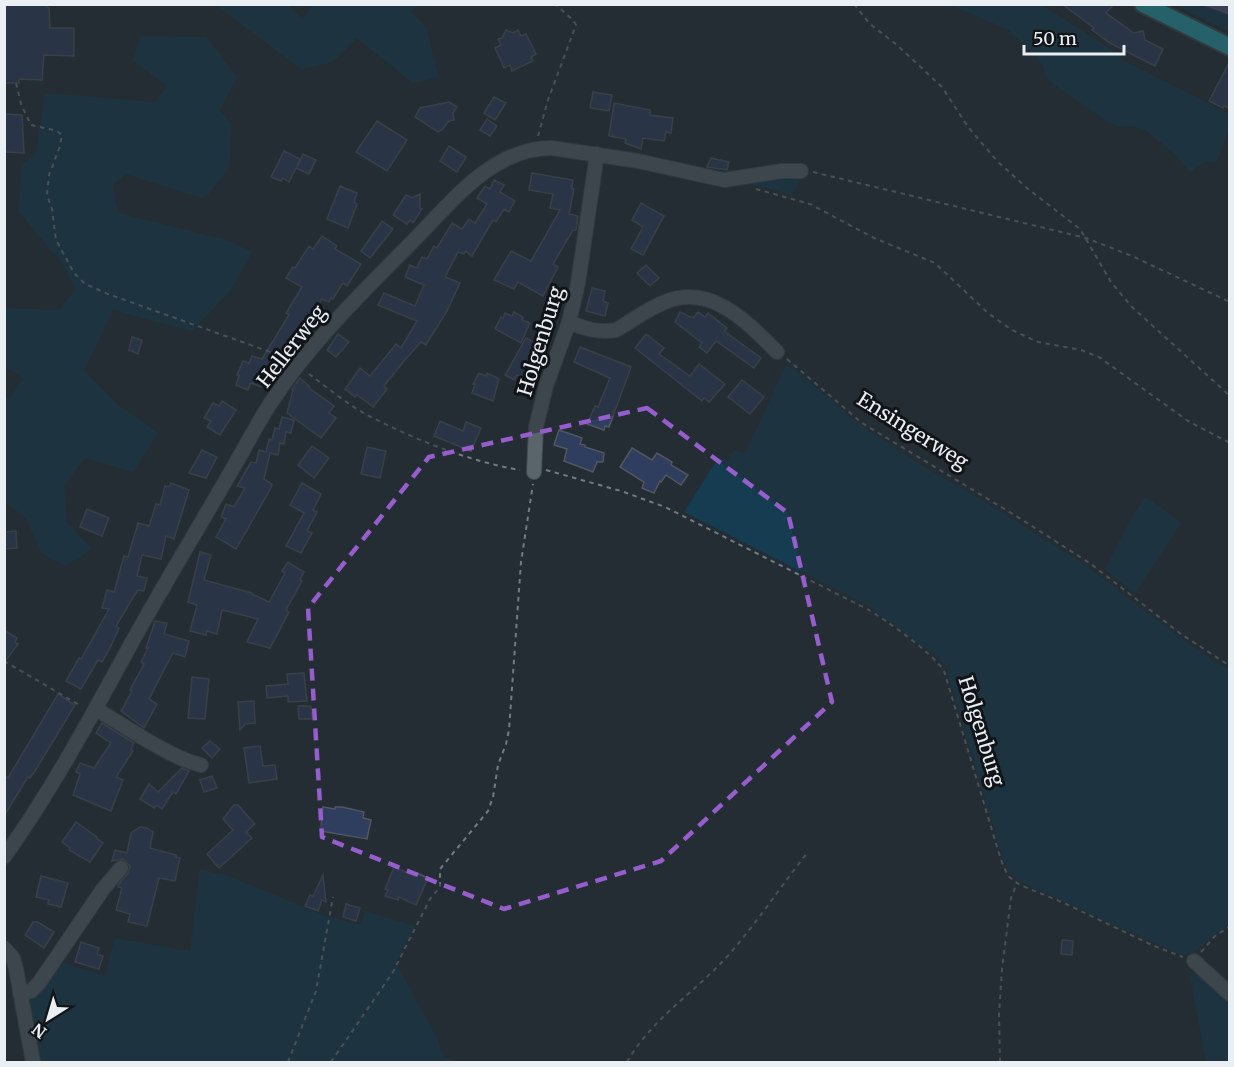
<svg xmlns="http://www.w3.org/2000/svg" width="1234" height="1067" viewBox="0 0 1234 1067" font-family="Merriweather,serif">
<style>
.green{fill:#153c51}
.water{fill:#5b5278}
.building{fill:#2f3e5f;stroke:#51565f;stroke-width:1.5}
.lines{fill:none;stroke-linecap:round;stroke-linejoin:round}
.minor-casing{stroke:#424a4f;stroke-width:16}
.major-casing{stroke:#424a4f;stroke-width:20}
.path{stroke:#737b80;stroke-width:2;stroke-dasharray:4.5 4.5;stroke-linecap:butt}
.minor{stroke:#5a656b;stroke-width:14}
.major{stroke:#299fab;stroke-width:16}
.marked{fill:none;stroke:#965dcc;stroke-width:4.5;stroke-dasharray:12 8;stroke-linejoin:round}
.labels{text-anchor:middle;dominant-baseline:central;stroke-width:6;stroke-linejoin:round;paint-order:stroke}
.street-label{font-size:20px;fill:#e9eff3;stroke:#111518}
</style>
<rect width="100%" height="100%" fill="#242d33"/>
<g class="green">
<polygon points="216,5 289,5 302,20 313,5 418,5 411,11 427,29 438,77 413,83 357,38 333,62 301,69"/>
<polygon points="951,5 1042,5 1120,55 1119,58 1229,114 1229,127 1218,159 1214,162 1206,161 1190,172 1174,153 1145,130 1136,127 1118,126 1106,121 1047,79 1043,66 1036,56 1009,30"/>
<polygon points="1175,5 1202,5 1229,15 1229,31"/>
<polygon points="141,36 206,37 237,77 220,111 232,125 229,167 205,199 126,174 112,186 118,213 229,241 252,252 230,291 192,331 113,310 84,370 117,404 158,433 133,472 85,458 64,486 67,523 92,549 65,566 41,553 26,518 5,502 5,398 9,399 24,378 5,367 5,308 59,310 76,289 62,263 18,211 22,166 36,153 45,93 155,102 167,86 133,60"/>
<polygon points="803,176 792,195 747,183 748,180"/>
<path d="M786 365 795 369 857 423 931 471 979 498 1081 562 1189 644 1229 670V924C1217 930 1198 953 1189 954 1182 956 1175 952 1169 949L1017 880 1009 872 1003 859 949 678 947 668 939 658 867 605 684 512 719 457 728 460 734 450 745 454Z"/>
<polygon points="1146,497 1181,523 1135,594 1105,569 1134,513"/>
<polygon points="200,870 226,875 325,916 361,925 365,911 415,926 395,965 398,967 437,1038 444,1058 462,1062 37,1062 27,1000 58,961 105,976 115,938 190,951"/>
<polygon points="1195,971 1229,1002 1229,1062 1206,1062 1190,976"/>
</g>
<polygon class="water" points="1202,5 1229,5 1229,15"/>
<g class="building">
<polygon points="4,4 44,4 49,8 50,28 74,28 74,56 44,55 42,80 19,79 19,83 4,83"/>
<polygon points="1062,4 1114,4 1106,13 1134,33 1143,31 1145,40 1163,49 1155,66 1110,43 1092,30 1094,28"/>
<polygon points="506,30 513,33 518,30 521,36 526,34 536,54 531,57 533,61 512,71 510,65 504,68 495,48 501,45 498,39 502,38"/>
<polygon points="1230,61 1230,108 1224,106 1223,108 1209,101"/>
<polygon points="593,92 612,95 609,111 590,108"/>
<polygon points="494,97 506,103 495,120 484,113"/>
<polygon points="449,102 457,107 453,113 454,120 449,121 442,130 438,132 415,117 420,108"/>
<polygon points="614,103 650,110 650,115 673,118 671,133 666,132 664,141 643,138 641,149 625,143 626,139 609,136"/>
<polygon points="4,114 22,115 24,153 4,152"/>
<polygon points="487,119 497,126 490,136 480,130"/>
<polygon points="377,121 407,140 387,171 356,152"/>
<polygon points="449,146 466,157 457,172 440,161"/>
<polygon points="284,151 300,159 297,167 303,154 316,160 309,174 296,168 289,182 283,178 281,181 271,177"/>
<polygon points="711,158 729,162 727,170 707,167"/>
<polygon points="532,173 573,180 572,189 574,189 569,214 578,216 576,230 573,230 553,264 558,267 543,296 518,282 514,289 494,280 511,251 531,261 560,210 550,208 553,194 529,190"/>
<polygon points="494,180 504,185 500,192 515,201 509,212 504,209 496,222 493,220 472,256 466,251 464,254 458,252 445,277 460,283 447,311 426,345 421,342 404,361 384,386 387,389 373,407 357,395 355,397 345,389 360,368 370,376 396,344 401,348 417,321 378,305 384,293 415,306 424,285 405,277 410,265 417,268 422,257 427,259 434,246 437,248 452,223 462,229 469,219 475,223 487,204 477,198 485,186 490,189"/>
<polygon points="340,186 357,193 354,202 357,204 348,228 327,219"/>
<polygon points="420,194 420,208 422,209 413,223 410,220 407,224 393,215 406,195 412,198"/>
<polygon points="641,203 664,216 643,255 631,249 643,227 632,220"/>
<polygon points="382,221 393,229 370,258 361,251"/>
<polygon points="322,236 337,246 335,249 361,264 347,286 343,283 333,299 331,298 329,302 322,299 304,329 307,331 301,341 294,337 285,353 277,348 261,387 251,383 248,390 236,385 239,376 237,375 243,361 249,363 252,356 262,359 289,315 286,313 302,287 286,278 293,267 295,268 309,246 313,249"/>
<polygon points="646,265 659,278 650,286 637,273"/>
<polygon points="592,288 605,291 603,301 608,303 605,316 586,311"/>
<polygon points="514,312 523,317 522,320 530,323 521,343 495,329 501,317 503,318 505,313 512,316"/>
<polygon points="680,312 693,318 698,312 705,317 708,313 727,328 724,331 761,358 754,368 716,341 707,353 699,347 702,343 675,322"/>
<polygon points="338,334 349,342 336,357 327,350"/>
<polygon points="646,334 664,348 659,354 690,376 699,364 725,384 709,402 704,398 702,401 635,348"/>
<polygon points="132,337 142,340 138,354 129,350"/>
<polygon points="526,338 538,344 524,379 517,375 514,380 505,375"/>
<polygon points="580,347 631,367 609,427 605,426 604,430 587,424 595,406 598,407 610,378 574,362"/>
<polygon points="479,373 486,376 487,373 499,379 493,401 472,393 475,384 473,384"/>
<polygon points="300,378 310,387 309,388 334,406 329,413 336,418 321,438 287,413 293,390 292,389"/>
<polygon points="742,380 764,397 750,414 728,397"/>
<polygon points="222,401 236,410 220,435 207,427 211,421 204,418 213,403 219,406"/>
<polygon points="282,417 294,420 291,433 286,432 284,444 280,443 278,455 270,453 264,479 272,484 271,488 236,549 216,537 226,519 221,517 226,504 234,507 245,488 237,486 251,462 256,463 259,450 266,452 269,439 272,440 275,428 279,429"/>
<polygon points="440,421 463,431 466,422 481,428 471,451 434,436"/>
<polygon points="559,430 582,438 580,444 585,445 585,447 604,453 603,462 597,462 593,472 564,461 567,449 554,445"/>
<polygon points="312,446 329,458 314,478 298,465"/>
<polygon points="367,447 386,451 380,478 361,474"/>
<polygon points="632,448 652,460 657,453 672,462 671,465 688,475 681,485 666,475 661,482 660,481 654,493 642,488 644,482 620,467"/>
<polygon points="202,450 217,457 206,478 189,473"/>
<polygon points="171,483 189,490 174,539 166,536 161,559 142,555 137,576 147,578 144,591 138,590 134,596 116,626 119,628 109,650 102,662 98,660 81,689 66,681 79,658 81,659 109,609 102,608 107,590 114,592 124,556 128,557 138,523 149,526 156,504 160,505 165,486 169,487"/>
<polygon points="302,483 321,494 313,510 317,512 307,531 312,533 301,553 286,546 304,513 290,505"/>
<polygon points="87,509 109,518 102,536 80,527"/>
<polygon points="16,531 17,548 4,549 4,532"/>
<polygon points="200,552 211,555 204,580 252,593 252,594 269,602 285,573 282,571 288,562 304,572 300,580 302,581 286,610 289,612 270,648 247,642 258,619 222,610 217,634 207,631 206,635 190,631 197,605 188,602"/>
<polygon points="155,621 167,623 164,634 189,641 185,657 173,653 149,699 157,704 144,728 121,711 132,691 130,690 144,664 141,662 148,648 146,648"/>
<polygon points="4,630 17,638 15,642 18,644 4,663"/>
<polygon points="304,673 307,701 288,702 288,696 267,698 266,686 288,684 287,674"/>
<polygon points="192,677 209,679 205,719 188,718"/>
<polygon points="58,694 75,705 35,771 30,778 28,777 4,816 4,775 8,778"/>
<polygon points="254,701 255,723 245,724 240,730 238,702"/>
<polygon points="298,706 311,706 312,719 299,719"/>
<polygon points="102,723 134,743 131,749 133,751 116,777 123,780 111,811 73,795 80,774 76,772 80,763 94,768 111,743 96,733"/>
<polygon points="210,741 220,749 212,758 202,748"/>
<polygon points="260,746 263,766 275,765 277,779 249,783 244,748"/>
<polygon points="182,768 189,771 176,794 173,792 162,809 156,805 154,808 140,799 149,784 158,792"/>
<polygon points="212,776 217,788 204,792 200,780"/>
<polygon points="234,805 238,805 255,824 246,832 252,838 219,868 207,854 233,830 223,819"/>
<polygon points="323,807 335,809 335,807 342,807 364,812 363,818 371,820 367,839 320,831"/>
<polygon points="76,822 97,837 96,838 103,843 90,862 69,850 70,848 62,842"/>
<polygon points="140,827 147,828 153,832 150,848 176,855 176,857 180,858 175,881 159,878 147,926 128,922 130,914 116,910 122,888 118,887 118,885 128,873 130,866 123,859 112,861 115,850 127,853 131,833"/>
<polygon points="394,867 415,876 417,873 428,878 416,905 399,897 398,900 385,896 388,890 385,889"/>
<polygon points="323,875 326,902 322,900 318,911 305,906 310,895 313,896"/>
<polygon points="41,876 68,883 61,907 48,904 49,900 36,897"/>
<polygon points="346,904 360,908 356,921 343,917"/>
<polygon points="33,922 38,922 54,932 44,948 25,935"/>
<polygon points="1062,940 1073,941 1072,955 1061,954"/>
<polygon points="81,942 99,948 97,954 103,956 99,969 75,962"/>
</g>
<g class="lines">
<g class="minor-casing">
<g id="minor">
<path d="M569 322C585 329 599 333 616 330 632 321 647 309 665 302 711 283 747 322 777 352"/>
<polyline points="534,472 536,427 546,386 569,322 578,283 597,154"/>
<path d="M96 709C125 726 170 758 201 765"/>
<path d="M4 857C55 786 94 711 136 635 165 583 196 532 226 480 241 455 254 429 270 404 311 341 365 290 418 236 456 197 494 148 552 148L638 161 724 180 782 171H801"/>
<polyline points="4,948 13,958 16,969 33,1062"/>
<polyline points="1194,961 1230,994"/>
<polyline points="20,993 31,991 39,983 103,889 121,868"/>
</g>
</g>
<g class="major-casing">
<polyline id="major" points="1143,4 1230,47"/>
</g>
<g class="path">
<polyline points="854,4 870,24 897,45 942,87 968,127 998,162 1028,189 1080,229 1111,282 1132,307 1230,396"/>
<polyline points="16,83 21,104 31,125 57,131 62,135 60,146 49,175 47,195 52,209 56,240 74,273 85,284 108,294 287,358"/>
<polyline points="538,136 548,100 576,25 573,20 555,4"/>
<polyline points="813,172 1086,238 1132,256 1230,302"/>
<polyline points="756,189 810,204 874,238 935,263 988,313 1012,330 1038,342 1081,350 1099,357 1188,421 1230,443"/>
<polyline points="787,359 862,423 1021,519 1091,564 1181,634 1230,666"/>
<path d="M309 374C328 388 348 405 369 416 416 440 468 461 520 470"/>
<path d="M546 470 621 491 665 507 867 609C886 620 933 653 944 671L1001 860 1008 876 1020 885 1064 903 1154 946 1183 957"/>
<polyline points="4,661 81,706"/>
<polyline points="1201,952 1215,936 1230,926"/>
<polyline points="288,1062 316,991 333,897"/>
<polyline points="331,1062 393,972 430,899 440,887 440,869 488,811 493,797 498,765 506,744 509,730 521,562 533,484"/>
<path d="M627 1062C651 1020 691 995 724 960 755 926 780 887 808 852"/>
<polyline points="1000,1062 999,1015 1002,969 1011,898 1017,883"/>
</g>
<use href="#minor" class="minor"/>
<use href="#major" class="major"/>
</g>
<path d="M0 0H1234V1067H0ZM647 408 788 513 832 702 661 861 504 909 322 837 308 608 429 457Z" fill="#242d33" fill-opacity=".55" fill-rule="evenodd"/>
<path class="marked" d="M647 408 788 513 832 702 661 861 504 909 322 837 308 608 429 457Z"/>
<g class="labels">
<g class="street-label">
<text transform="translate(540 341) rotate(-73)">Holgenburg</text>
<text transform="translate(291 346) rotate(-52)">Hellerweg</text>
<text transform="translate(913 430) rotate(32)">Ensingerweg</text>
<text transform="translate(982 731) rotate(73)">Holgenburg</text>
</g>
</g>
<rect width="1234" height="1067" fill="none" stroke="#e9eff3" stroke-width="12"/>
<g transform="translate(48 1019) rotate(217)" stroke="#111518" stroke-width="4.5" paint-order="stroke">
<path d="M0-4.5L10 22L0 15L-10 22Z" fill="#e9eff3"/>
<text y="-9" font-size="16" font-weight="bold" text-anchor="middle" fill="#e9eff3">N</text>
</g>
<path d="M1024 45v9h100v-9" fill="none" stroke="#e9eff3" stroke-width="3"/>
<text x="1033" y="45" font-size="18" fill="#e9eff3" stroke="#111518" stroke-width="4.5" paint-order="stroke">50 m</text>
</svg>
